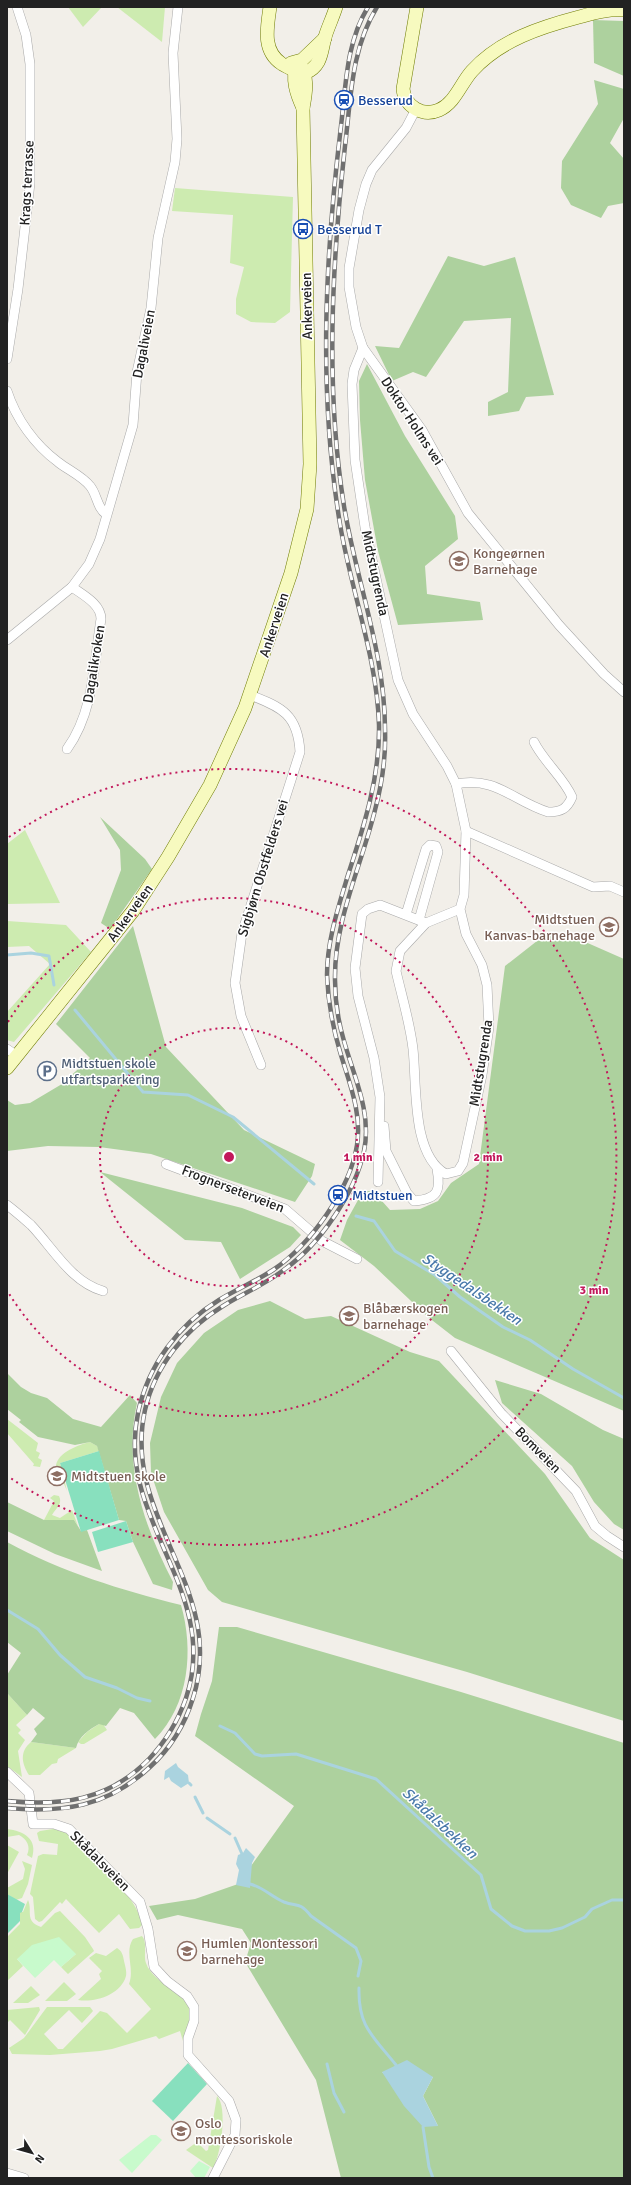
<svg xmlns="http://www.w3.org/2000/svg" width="631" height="2185" viewBox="0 0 631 2185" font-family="Signika,sans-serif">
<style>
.grass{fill:#cdebb0}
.forest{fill:#add19e;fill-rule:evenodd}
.park{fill:#c8facc}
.pitch{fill:#88e0be}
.water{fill:#aad3df}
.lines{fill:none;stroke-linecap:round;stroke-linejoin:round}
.stream{stroke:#aad3df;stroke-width:3}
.street-casing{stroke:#a9a9a9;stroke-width:10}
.secondary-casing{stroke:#707d05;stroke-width:14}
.street{stroke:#fff;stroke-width:9}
.secondary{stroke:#f7fabf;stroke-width:13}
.rail-casing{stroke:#707070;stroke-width:4.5}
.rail{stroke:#fff;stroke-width:3;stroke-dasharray:9;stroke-linecap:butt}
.ring{fill:none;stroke:#c2185b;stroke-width:2;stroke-dasharray:2 4}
.labels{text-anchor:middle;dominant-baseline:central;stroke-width:3;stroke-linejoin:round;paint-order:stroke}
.transit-label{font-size:14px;fill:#164399;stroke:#fff;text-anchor:start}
.street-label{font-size:14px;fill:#222;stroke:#fff}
.education-label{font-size:14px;fill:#785e54;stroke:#fff;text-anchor:start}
.service-label{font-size:14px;fill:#4e5e75;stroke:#fff;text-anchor:start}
.water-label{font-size:15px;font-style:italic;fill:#4a7aab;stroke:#fff}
.centre{fill:#c2185b;stroke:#fff;stroke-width:2}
.ring-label{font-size:12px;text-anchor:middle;font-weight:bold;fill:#c2185b;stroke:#fff;stroke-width:3;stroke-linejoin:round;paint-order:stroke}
</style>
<rect width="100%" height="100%" fill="#f2efe9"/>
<g class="grass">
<polygon points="68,7 102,7 83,27"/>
<polygon points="117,7 165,7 162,42"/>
<polygon points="175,188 293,197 290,312 275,323 251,322 236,314 236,299 244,267 230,263 233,215 172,211"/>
<polygon points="25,830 60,903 7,904 7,844"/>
<polygon points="7,921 66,925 91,952 14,1042 7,1040 7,1012 50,964 29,946 7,947"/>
<polygon points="7,1419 38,1443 36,1451 40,1453 38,1458 42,1460 40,1467 33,1466 34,1464 7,1433"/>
<path d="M90 1442 97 1446 99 1451 60 1463 67 1491 56 1465C59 1452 78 1445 90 1442Z"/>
<path d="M54 1495 59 1496C63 1504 56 1508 52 1515L60 1518 72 1510 78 1526 74 1520H44L54 1501 50 1498Z"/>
<polygon points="7,1693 27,1715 16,1725 21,1730 18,1733 25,1740 18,1751 22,1777 7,1766"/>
<polygon points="99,1724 103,1724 107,1730 84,1744 81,1744 78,1742 87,1732"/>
<path d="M31 1742 76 1748 58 1759 57 1763 52 1764 40 1775H29C22 1764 19 1752 31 1742Z"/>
<path d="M7 1829C24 1831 38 1839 32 1858L27 1855C31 1847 27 1839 19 1835L7 1837Z"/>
<path d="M53 1829 63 1830 70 1835C91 1857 138 1895 142 1925L139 1928 130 1929 119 1914 99 1933 66 1899 62 1904 60 1902 42 1921 39 1922 35 1919 33 1897 30 1894 38 1856 43 1854 57 1855 58 1844 39 1841 37 1833 40 1831Z"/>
<polygon points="7,1845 19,1852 7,1874"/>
<polygon points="22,1861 32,1865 28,1884 22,1898 16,1900 7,1894 7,1888 23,1879 25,1869"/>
<path d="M28 1900C33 1911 24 1921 41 1927L55 1913 60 1911 85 1937 93 1949 94 1951 68 1974 61 1967 76 1954 17 1959 23 1966 7 1981V1937L20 1924V1912H23Z"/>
<path d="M142 1936C148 1943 143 1955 146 1963 153 1985 191 1992 191 2015 191 2023 186 2033 183 2041L180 2031 159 2039 156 2036 112 2049 100 2051 50 2055 12 2054 9 2048 24 2038 47 2007H90L93 2011 82 2023 69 2010 44 2034 58 2049H63L100 2011 107 2013 127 2033 151 2009 129 1984C135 1969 124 1952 133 1939Z"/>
<path d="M117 1948C122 1951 123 1955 124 1961 125 1965 127 1972 126 1976 121 1995 94 2003 78 2000L101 1979 99 1974 102 1971 89 1958 96 1953 106 1956Z"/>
<polygon points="64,1982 76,1994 67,2001 45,2001"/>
<polygon points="31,1986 40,1995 28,2003 13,2003"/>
<polygon points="39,2007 40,2010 25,2035 10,2020 7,2023 7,2010"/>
<path d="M217 2096C228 2107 221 2155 213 2168L186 2150 197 2142 206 2151 208 2150Z"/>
</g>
<g class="forest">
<polygon points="593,20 624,21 624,76 594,63"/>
<polygon points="594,80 624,89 624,118 610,143 624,159 624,203 608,206 601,218 571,205 561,188 562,161 598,104"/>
<polygon points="448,256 484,266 515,257 554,395 526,397 519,411 488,416 488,402 508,392 511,318 464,321 426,377 413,372 392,381 375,346 399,348"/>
<polygon points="367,364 405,436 455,516 458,539 425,566 427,594 480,602 483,620 398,625 378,551 365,480 360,420 359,381"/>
<polygon points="100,817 145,859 152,869 110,929 101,923 121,870 120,850"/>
<polygon points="133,926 166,1047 244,1130 315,1164 312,1176 295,1202 151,1154 99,1147 48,1146 7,1151 7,1100 15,1105 30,1103 62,1084 90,1058 56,1024"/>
<polygon points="551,936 574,937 624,959 624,1411 455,1338 428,1317 374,1266 340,1240 347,1220 363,1191 373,1191 390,1210 420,1209 438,1201 451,1183 479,1164 505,966 537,941"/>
<polygon points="100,1172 242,1208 293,1227 301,1235 290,1247 240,1279 221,1242 185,1240"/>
<polygon points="270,1301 305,1319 331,1316 410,1352 439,1361 545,1474 590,1538 624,1560 624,1721 467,1672 222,1602 208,1590 164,1512 151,1473 150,1443 161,1397 177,1363 204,1333 238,1310"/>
<path d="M7 1373 21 1387 31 1393 47 1398 73 1419 101 1427 130 1395 137 1403C123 1466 144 1526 173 1582L172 1590 153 1584 133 1542 126 1521 119 1520 97 1446 90 1442 75 1445 38 1437 19 1422 21 1420 7 1409Z"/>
<polygon points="495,1380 541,1394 603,1430 624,1439 624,1530 614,1524 594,1502 572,1466 502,1403"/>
<polygon points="7,1502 44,1520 74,1520 81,1531 87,1530 102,1571 55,1554 7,1531"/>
<path d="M7 1542C62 1572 121 1590 181 1605 194 1650 189 1705 155 1739L134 1713 120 1708 106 1726 99 1724C89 1730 79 1736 76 1748L31 1742 37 1734 34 1729 45 1718 33 1708 27 1715 7 1693V1675L21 1653 7 1642Z"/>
<path d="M219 1627H237L461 1692 624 1743V2178H341L316 2080 245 1962 251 1943 242 1929 178 1915 157 1920 149 1906 195 1899 238 1884 294 1806 195 1736 201 1714 212 1681ZM382 2072 433 2077 423 2096 438 2126Z"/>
</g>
<g class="park">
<polygon points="59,1937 76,1954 61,1967 54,1960 35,1978 17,1959 32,1945"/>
<polygon points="151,2135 156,2135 162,2140 132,2173 119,2160"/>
<polygon points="199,2161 210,2167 204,2178 196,2178 190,2171"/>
</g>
<g class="pitch">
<polygon points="99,1451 119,1520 81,1532 60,1463"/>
<polygon points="126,1521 133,1542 98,1552 92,1532"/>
<polygon points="7,1894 25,1904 22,1912 20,1913 20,1921 7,1934"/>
<polygon points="188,2063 207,2084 173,2121 152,2101"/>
</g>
<g class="water">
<polygon points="176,1763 178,1767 188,1775 189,1783 181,1788 171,1781 169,1777 164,1780 165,1771"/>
<polygon points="246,1848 255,1857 252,1863 250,1888 236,1885 239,1870 236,1864 238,1855 243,1853"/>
<polygon points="407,2060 433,2077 423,2096 438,2126 423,2127 404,2106 382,2072"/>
</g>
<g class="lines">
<g class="stream">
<polyline points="7,955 31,953 49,956 54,985"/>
<polyline points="75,1010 143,1092 188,1095 233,1117 314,1184"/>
<polyline points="356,1216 374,1221 395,1251 435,1275 460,1297 503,1327 530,1340 573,1369 624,1398"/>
<polyline points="7,1610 38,1629 60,1655 85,1677 117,1688 137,1698 150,1701"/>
<polyline points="220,1726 235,1733 255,1754 262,1756 296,1754 376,1779 481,1875 491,1909 512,1926 525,1931 549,1931 562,1928 585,1917 592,1909 612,1900 624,1900"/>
<polyline points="189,1783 191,1785"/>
<polyline points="195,1797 203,1813"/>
<polyline points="207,1818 230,1834"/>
<polyline points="235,1838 242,1854"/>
<path d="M250 1884C263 1887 272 1897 284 1902 297 1907 299 1901 311 1916L356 1948 361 1961 358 1976"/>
<path d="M359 1988C358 2027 373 2036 396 2065"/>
<polyline points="327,2064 334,2093 344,2112"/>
<polyline points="423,2127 429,2167 433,2178"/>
</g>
<g class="street-casing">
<g id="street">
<polyline points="416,109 406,128 372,170 366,184 359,210 349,268 349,287 356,327 363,348 422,430 468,513 559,625 604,674 624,692"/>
<path d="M363 348 354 370 352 384 355 460 365 527 398 680 413 714 447 766 456 784 466 831 464 895 460 909 466 934 482 965 487 985 489 1027 482 1075 463 1163 458 1171 446 1174C411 1155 417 1084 413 1049 410 1023 402 997 396 971L400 951 426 923 460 909"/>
<polyline points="7,359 18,289 30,183 30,64 26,35 17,7"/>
<path d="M7 391C16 419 35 445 58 462 68 470 82 476 90 486 97 494 97 508 106 514"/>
<polyline points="7,640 72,587 89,564 100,539 133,425 137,372 151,308 158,238 175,162 177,139 173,53 178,7"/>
<path d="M250 695C282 707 298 715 300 752L242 933 235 983 241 1016 261 1065"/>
<path d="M67 749C94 712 94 662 101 619 101 604 83 595 72 587"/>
<path d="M456 784C496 776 513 801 548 812 561 812 567 809 572 797 564 778 544 762 534 742"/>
<polyline points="466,831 593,887 610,886 624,892"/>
<polyline points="407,911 426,849 430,845 436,846 438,852 419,920"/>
<polyline points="7,1049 17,1056"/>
<path d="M384 1126 386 1151 407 1193 414 1201C438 1199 441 1191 437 1169"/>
<polyline points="166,1164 285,1209 322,1241 357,1259"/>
<polyline points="378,1182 380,1097 374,1058 358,996 355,968 362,914 368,909 380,905 426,923"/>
<path d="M7 1205C15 1211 23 1218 31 1225 53 1248 71 1282 103 1291"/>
<polyline points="451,1351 501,1413 576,1491 595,1526 607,1536 624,1547"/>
<polyline points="7,1772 29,1793 33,1824 54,1824 69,1829 140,1902 148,1929 154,1967 167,1981 187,1996 194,2007 194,2021 188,2038 188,2055 229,2101 236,2120 235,2135 213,2178"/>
<polyline points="7,2173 24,2178"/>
</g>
</g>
<g class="secondary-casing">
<g id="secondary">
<path d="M270 7C267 28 262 51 282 64 290 68 296 73 305 73 322 66 321 52 325 37 328 27 333 17 336 7"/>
<path d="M417 7 403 89C405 107 423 117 439 110 455 103 461 83 472 71 500 40 541 27 579 17 594 13 608 9 624 10"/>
<polyline points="291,63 302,60 325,38"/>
<path d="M297 64C291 79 297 95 303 108"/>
<path d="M7 1068 133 911 168 857 210 785 245 708 291 573 307 509 310 464 303 108C306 92 309 76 298 62"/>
</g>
</g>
<use href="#street" class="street"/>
<use href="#secondary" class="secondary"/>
<g class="rail-casing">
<g id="rail">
<path d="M7 1801C62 1806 108 1801 149 1759 165 1742 178 1721 186 1698 222 1591 115 1520 138 1413 148 1365 178 1325 219 1300 237 1289 256 1281 273 1270 310 1245 350 1190 357 1145 362 1114 350 1085 341 1055 333 1029 328 1003 327 975 327 941 338 908 348 875 364 826 380 777 379 725 377 657 351 591 340 524 318 392 325 258 341 126 346 85 346 43 368 7"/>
<path d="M7 1808C64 1813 107 1807 150 1767 171 1748 185 1724 193 1698 228 1589 121 1518 145 1410 155 1366 185 1329 223 1306 244 1293 266 1284 285 1269 320 1244 355 1193 364 1151 372 1113 354 1077 344 1041 338 1021 335 1001 335 980 334 921 361 867 375 810 382 784 386 756 385 729 385 653 356 580 344 506 325 387 332 265 345 146 351 98 351 49 377 7"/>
</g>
</g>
<use href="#rail" class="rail"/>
</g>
<g class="ring">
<circle cx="229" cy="1157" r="129"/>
<path d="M8 1022A259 259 0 1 1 8 1292"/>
<path d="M9 837A388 388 0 1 1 9 1477"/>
</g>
<defs>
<g id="station-ring" transform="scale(1)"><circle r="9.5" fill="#fff" stroke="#1a4fb4" stroke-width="1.5"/><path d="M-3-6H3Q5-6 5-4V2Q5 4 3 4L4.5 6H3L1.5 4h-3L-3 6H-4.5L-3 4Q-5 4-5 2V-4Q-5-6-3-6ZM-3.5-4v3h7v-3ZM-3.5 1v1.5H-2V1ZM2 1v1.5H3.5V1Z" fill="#1a4fb4"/></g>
<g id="bus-ring" transform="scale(1)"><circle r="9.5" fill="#fff" stroke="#1a4fb4" stroke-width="1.5"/><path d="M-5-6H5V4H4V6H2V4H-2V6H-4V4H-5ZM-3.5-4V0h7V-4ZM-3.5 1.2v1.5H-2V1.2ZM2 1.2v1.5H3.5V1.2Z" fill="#1a4fb4"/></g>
<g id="school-ring" transform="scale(1)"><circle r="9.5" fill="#fff" stroke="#8d6e63" stroke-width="1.5"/><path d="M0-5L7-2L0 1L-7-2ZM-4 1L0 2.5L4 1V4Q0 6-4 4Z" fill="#8d6e63"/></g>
<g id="parking-ring" transform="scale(1)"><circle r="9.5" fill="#fff" stroke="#5c6f8a" stroke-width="1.5"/><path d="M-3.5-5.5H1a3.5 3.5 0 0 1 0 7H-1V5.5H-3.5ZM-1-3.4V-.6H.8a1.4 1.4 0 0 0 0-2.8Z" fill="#5c6f8a"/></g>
</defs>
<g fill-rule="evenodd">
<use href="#station-ring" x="344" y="100"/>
<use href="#bus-ring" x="303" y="229"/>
<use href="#school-ring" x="459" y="561"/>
<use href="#school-ring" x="609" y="927"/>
<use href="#parking-ring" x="47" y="1071"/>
<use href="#station-ring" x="338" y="1195"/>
<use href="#school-ring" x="349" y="1316"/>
<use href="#school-ring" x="57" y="1476"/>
<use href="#school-ring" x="187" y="1951"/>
<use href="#school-ring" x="181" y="2131"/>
</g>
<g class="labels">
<g class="transit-label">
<text x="358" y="100">Besserud</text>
<text x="317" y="229">Besserud T</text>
<text x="352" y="1195">Midtstuen</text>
</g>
<g class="street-label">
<text transform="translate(27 183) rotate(-87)">Krags terrasse</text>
<text transform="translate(307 306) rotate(-91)">Ankerveien</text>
<text transform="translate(144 344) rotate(-79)">Dagaliveien</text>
<text transform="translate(412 421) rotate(57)">Doktor Holms vei</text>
<text transform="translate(375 573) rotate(78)">Midtstugrenda</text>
<text transform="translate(274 625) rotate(-72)">Ankerveien</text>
<text transform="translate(94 664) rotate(-81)">Dagalikroken</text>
<text transform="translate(263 868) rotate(-73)">Sigbjørn Obstfelders vei</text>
<text transform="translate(130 913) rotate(-54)">Ankerveien</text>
<text transform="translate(481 1063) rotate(-81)">Midtstugrenda</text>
<text transform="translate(233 1189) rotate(21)">Frognerseterveien</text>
<text transform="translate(538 1450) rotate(45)">Bomveien</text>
<text transform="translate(100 1861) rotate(45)">Skådalsveien</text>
</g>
<g class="education-label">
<text x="473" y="553">Kongeørnen<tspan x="473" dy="16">Barnehage</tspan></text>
<text x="595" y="919" text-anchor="end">Midtstuen<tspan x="595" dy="16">Kanvas-barnehage</tspan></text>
<text x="363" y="1308">Blåbærskogen<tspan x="363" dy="16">barnehage</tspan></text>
<text x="71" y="1476">Midtstuen skole</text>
<text x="201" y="1943">Humlen Montessori<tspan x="201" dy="16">barnehage</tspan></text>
<text x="195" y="2123">Oslo<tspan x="195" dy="16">montessoriskole</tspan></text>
</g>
<g class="service-label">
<text x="61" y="1063">Midtstuen skole<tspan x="61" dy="16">utfartsparkering</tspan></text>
</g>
<g class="water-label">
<text transform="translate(472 1289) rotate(34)">Styggedalsbekken</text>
<text transform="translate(440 1823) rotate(43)">Skådalsbekken</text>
</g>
</g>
<circle cx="229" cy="1157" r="6" class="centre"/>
<g class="ring-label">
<text x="358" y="1161">1 min</text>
<text x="488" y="1161">2 min</text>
<text x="594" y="1294">3 min</text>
</g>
<rect width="631" height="2185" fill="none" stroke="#222222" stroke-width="16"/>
<g transform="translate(32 2153) rotate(127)" stroke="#ffffff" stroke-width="3" paint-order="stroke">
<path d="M0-3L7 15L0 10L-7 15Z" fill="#222222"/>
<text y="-6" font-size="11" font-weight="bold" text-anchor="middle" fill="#222222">N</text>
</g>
</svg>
